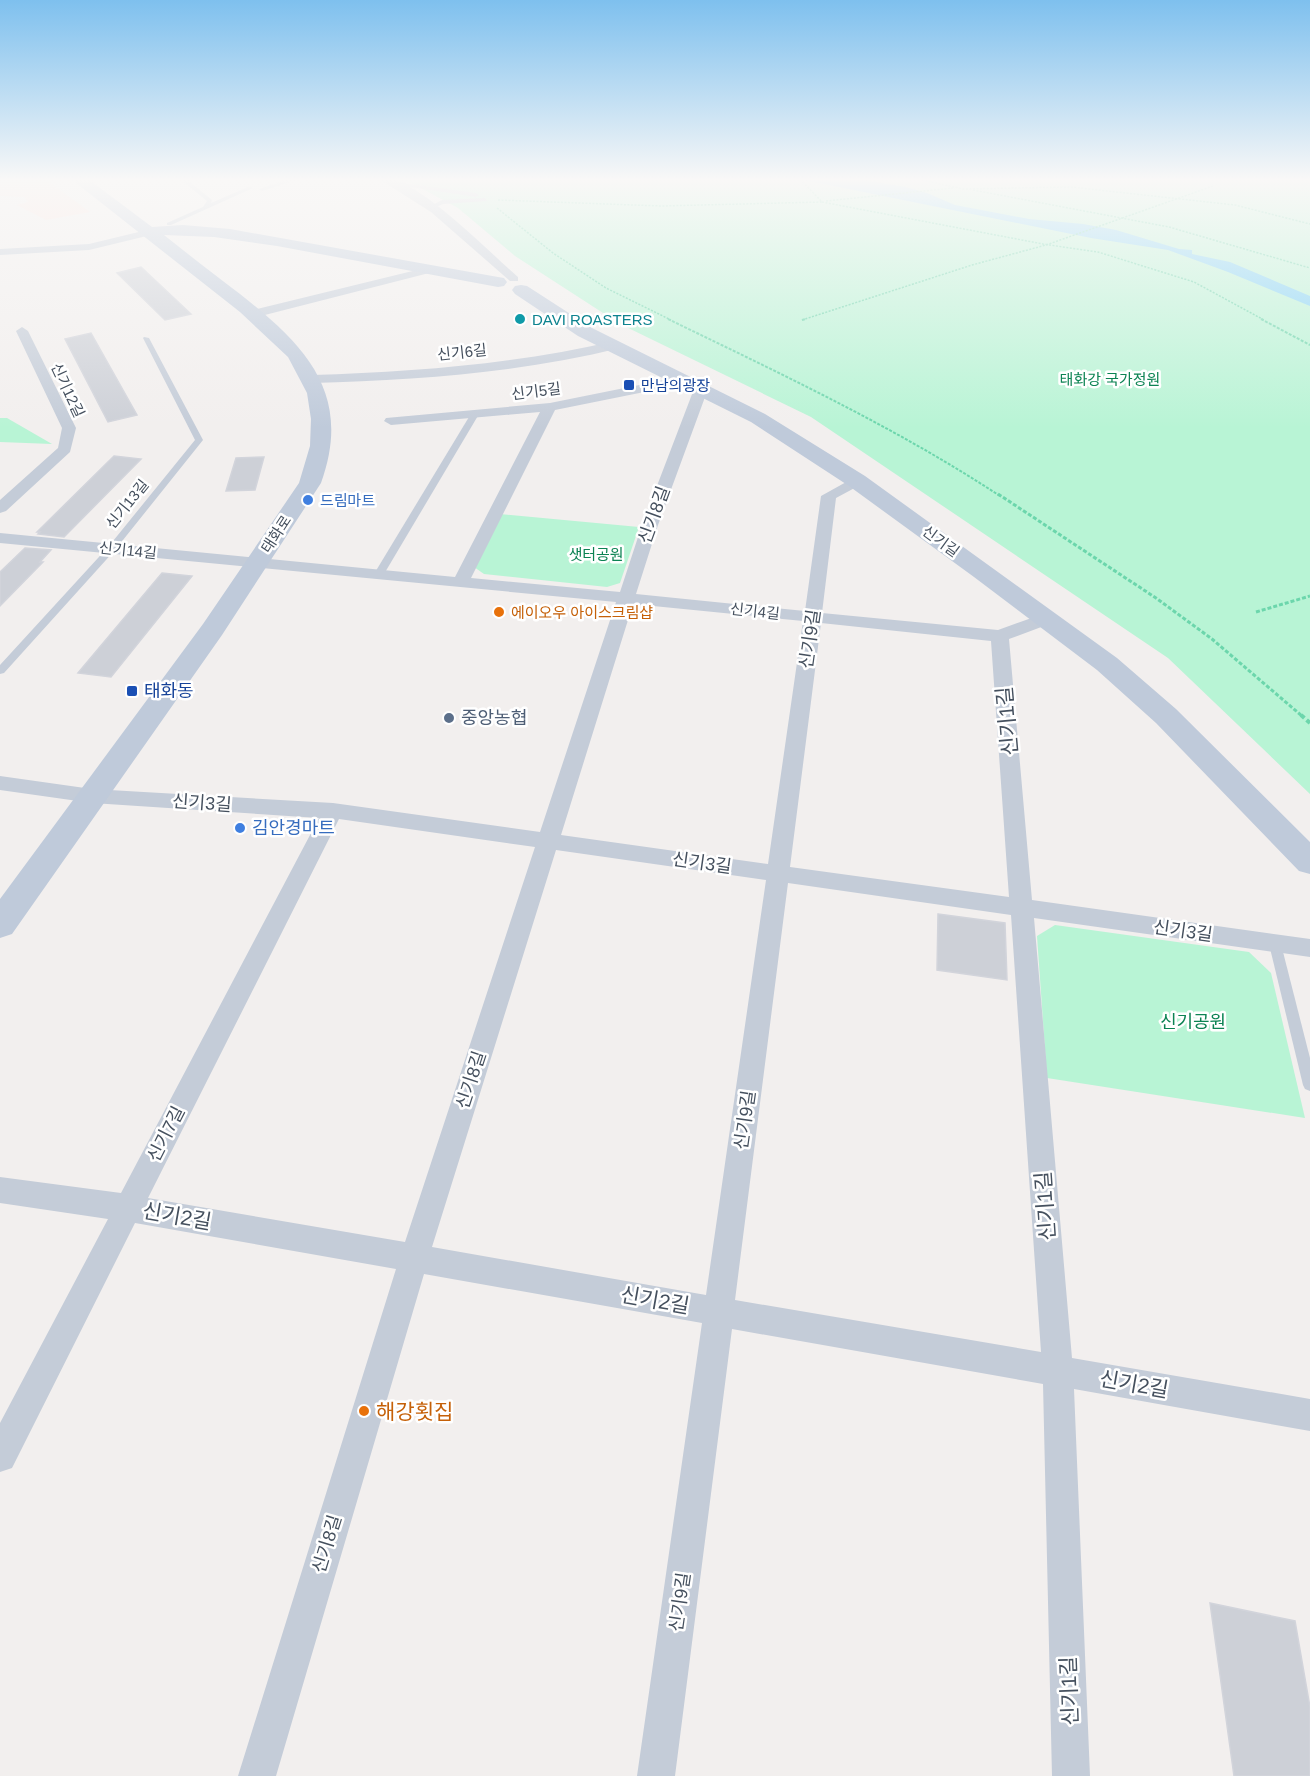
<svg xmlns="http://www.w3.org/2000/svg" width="1310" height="1776" viewBox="0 0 1310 1776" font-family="Helvetica,'Noto Sans KR',sans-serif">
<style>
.medical{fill:#fee2dc}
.green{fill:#b8f4d5}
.water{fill:#80d3f6}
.building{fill:#cdd0d7;stroke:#d2d4db;stroke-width:1.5}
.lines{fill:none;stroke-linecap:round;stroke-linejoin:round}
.path-far3{stroke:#6cd6ac;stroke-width:1.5;stroke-dasharray:2 1.5;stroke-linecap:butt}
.path-far2{stroke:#6cd6ac;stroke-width:2;stroke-dasharray:3 1.5;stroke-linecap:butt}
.path-far1{stroke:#6cd6ac;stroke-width:3;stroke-dasharray:4 2;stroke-linecap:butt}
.path{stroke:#6cd6ac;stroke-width:4;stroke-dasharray:4.5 3;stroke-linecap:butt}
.lane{fill:#c4ccd8;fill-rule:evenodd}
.street{fill:#c4ccd8;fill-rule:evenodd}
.secondary{fill:#bfcada;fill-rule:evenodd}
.culture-dot{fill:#0f9aa8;stroke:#fff;stroke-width:2}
.transit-dot{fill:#1a4fb4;stroke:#fff;stroke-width:2}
.shop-dot{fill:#3f7fe0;stroke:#fff;stroke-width:2}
.food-dot{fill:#e8710a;stroke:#fff;stroke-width:2}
.service-dot{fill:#5c6f8a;stroke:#fff;stroke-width:2}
.labels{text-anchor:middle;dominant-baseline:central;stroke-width:5;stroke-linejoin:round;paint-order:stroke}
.far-culture-label{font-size:15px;fill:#0d838f;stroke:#fff;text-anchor:start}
.far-street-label{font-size:15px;fill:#45505e;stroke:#fff}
.far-park-label{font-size:15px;fill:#0c8353;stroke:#fff}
.far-transit-label{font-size:15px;fill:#164399;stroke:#fff;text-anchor:start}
.far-shop-label{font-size:15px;fill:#366cbe;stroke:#fff;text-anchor:start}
.far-food-label{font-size:15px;fill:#c56008;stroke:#fff;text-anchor:start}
.street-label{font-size:18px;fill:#45505e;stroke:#fff}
.transit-label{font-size:18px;fill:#164399;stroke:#fff;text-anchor:start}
.service-label{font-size:18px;fill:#4e5e75;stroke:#fff;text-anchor:start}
.shop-label{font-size:18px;fill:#366cbe;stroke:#fff;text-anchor:start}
.park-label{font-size:18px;fill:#0c8353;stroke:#fff}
.near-street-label{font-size:21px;fill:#45505e;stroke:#fff}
.near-food-label{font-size:21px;fill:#c56008;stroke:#fff;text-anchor:start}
</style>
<rect width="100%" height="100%" fill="#f2efee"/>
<polygon class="medical" points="0,179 45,179 90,212 46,220 17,205 28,202 24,197 0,196"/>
<g class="green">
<polygon points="404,179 1310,179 1310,794 1168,658 811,417 620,324 515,256 458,208"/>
<polygon points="0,418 7,418 52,444 0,442"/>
<polygon points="500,514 639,527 620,583 607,587 484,574 474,567"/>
<polygon points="1055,925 1249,952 1271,973 1305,1118 1047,1078 1037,936"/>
</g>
<polygon class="water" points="799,179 858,179 906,187 927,193 955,205 1029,219 1083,224 1116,230 1179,249 1192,250 1192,254 1230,262 1310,296 1310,306 1228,272 1168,250 1091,238"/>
<g class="building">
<polygon points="141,267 191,314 165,320 117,273"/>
<polygon points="91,333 137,415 108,422 65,339"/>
<polygon points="114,456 141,459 64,537 38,534 40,532 37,532"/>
<polygon points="264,457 255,490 226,491 236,458"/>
<polygon points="25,548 51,550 40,562 43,562 0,606 0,572"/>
<polygon points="162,573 192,576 111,677 78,673"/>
<polygon points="938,914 1005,923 1007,980 937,970"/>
<polygon points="1210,1603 1295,1621 1310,1707 1310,1776 1234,1776"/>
</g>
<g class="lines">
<g class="path-far3">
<polyline points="918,179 963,189 1071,187 1235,205 1310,224"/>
<polyline points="973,190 1169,227 1310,268"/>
<polyline points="498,200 661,206 822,202 800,179"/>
<polyline points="826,201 953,188"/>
<polyline points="822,202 1043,244 1098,252 1194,282 1264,320"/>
<polyline points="497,208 553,253 606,288 671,320"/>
<polyline points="802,320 972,265 1046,245 1213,186"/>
</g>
<g class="path-far2">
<path d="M668 319C781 374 895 427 1000 496"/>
<polyline points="1261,319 1310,345"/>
<polyline points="802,320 806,319"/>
</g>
<g class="path-far1">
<polyline points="998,494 1156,598 1212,639 1302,716"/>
<polyline points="1256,612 1310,596"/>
</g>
<polyline class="path" points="1301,715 1310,723"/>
<g class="lane">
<polygon points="180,179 186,179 212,200 211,203 248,187 253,188 171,225 167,225 167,223 203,207 207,201"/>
<polygon points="290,179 299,179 262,191 259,189"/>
<polygon points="389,181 476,193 479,195 476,197 391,184"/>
<polygon points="485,198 487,201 443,204 432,209 427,208 442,200"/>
<polygon points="144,337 149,338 203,440 115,550 4,673 0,674 0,665 109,546 195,440 143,338"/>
<polygon points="472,412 479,414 384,574 379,577 376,576 374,574"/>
<polygon points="1275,939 1279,940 1281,944 1310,1058 1310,1091 1305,1089 1303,1085 1269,944 1271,940"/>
</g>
<g class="street">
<path d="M379 179C384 179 389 179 393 180 426 187 490 253 518 277V281H510L431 212Z"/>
<polygon points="151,229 156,232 155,234 89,250 0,255 0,249 89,244"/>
<polygon points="433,266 439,269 437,271 253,318 247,314 249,311"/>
<polygon points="22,327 28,331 76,428 70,452 6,511 0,513 0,500 58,448 62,428 16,331"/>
<path d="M615 341 621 345 620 348C519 373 415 380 312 383L305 379 312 375C414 372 515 364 615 341Z"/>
<path d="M684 376 691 380 689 383 555 410 471 578 620 592 642 525 694 389 701 385 708 389 658 525 636 594 805 611 821 496 857 476 865 481 862 484 836 498 822 613 998 630 1040 615H1052L1055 619 1052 623 1009 639 1032 900 1310 939V957L1034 918 1072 1358 1310 1399V1431L1074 1389 1090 1776H1052L1043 1384 732 1329 675 1776H637L702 1323 424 1274 276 1776H238L396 1269 135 1223 12 1468 0 1472V1423L108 1219 0 1203V1177L121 1193 319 818 92 803 0 790V776L92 789 333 803 540 832 616 602 0 543V533L455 577 540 412 391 425 384 421 386 418 550 403ZM633 604 803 621 768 864 561 835ZM821 623 991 641 1009 897 790 867ZM339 819 535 847 405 1242 148 1198ZM556 850 766 880 706 1295 432 1247ZM788 883 1011 915 1041 1352 735 1300Z"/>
</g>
<g class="secondary">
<path d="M71 179H88L152 227 183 225 230 229 498 277 504 278 507 282 504 286 498 287 277 246 214 237 164 235C189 255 215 275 240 294 306 346 353 394 321 483L222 635 12 934 0 938V899L203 624 299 483 310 446 311 419 307 393 288 357 240 312Z"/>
<polygon points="521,285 527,286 592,328 765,414 865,476 1117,658 1176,709 1310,842 1310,874 1299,871 1156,723 1097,670 974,577 849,486 751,422 578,336 515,294 512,290 515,286"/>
</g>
</g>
<linearGradient id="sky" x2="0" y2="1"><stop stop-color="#7ec0ee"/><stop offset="0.42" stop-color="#f9f8f7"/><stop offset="1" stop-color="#f9f8f7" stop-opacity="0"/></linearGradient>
<rect width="1310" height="428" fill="url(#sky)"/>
<circle class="culture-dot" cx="520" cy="319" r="6"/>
<g class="transit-dot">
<rect x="623" y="379" width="12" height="12" rx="3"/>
<rect x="126" y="685" width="12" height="12" rx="3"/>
</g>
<g class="shop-dot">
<circle cx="308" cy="500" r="6"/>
<circle cx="240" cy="828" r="6"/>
</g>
<g class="food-dot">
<circle cx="499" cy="612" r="6"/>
<circle cx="364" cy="1411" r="6"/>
</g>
<circle class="service-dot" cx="449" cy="718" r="6"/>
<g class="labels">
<g class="far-culture-label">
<text x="532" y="319">DAVI ROASTERS</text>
</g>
<g class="far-street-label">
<text transform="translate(462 352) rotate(-6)">신기6길</text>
<text transform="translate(68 390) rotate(65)">신기12길</text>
<text transform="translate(536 391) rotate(-7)">신기5길</text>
<text transform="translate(127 504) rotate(-51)">신기13길</text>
<text transform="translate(276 534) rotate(-57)">태화로</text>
<text transform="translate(941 541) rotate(36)">신기길</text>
<text transform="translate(128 550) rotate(6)">신기14길</text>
<text transform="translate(755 611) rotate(6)">신기4길</text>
</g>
<g class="far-park-label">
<text x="1110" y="379">태화강 국가정원</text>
<text x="596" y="554">샛터공원</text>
</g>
<g class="far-transit-label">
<text x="641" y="385">만남의광장</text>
</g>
<g class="far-shop-label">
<text x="320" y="500">드림마트</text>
</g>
<g class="far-food-label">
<text x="511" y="612">에이오우 아이스크림샵</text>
</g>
<g class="street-label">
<text transform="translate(654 515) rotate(-70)">신기8길</text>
<text transform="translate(810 639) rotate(-82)">신기9길</text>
<text transform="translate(202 803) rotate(4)">신기3길</text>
<text transform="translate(702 863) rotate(8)">신기3길</text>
<text transform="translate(1183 931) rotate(8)">신기3길</text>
<text transform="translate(471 1080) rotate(-72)">신기8길</text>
<text transform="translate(745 1120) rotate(-82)">신기9길</text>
<text transform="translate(166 1134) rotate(-63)">신기7길</text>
<text transform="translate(327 1544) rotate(-73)">신기8길</text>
<text transform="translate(680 1602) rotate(-82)">신기9길</text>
</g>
<g class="transit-label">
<text x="144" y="691">태화동</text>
</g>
<g class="service-label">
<text x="461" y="718">중앙농협</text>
</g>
<g class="shop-label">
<text x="252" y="828">김안경마트</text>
</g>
<g class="park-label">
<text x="1193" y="1022">신기공원</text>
</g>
<g class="near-street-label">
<text transform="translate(1007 721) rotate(-95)">신기1길</text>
<text transform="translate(1045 1206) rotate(-94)">신기1길</text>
<text transform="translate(177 1216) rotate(10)">신기2길</text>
<text transform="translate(655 1300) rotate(10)">신기2길</text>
<text transform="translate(1134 1384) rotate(10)">신기2길</text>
<text transform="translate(1069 1691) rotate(-92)">신기1길</text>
</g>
<g class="near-food-label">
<text x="376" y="1411">해강횟집</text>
</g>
</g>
</svg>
